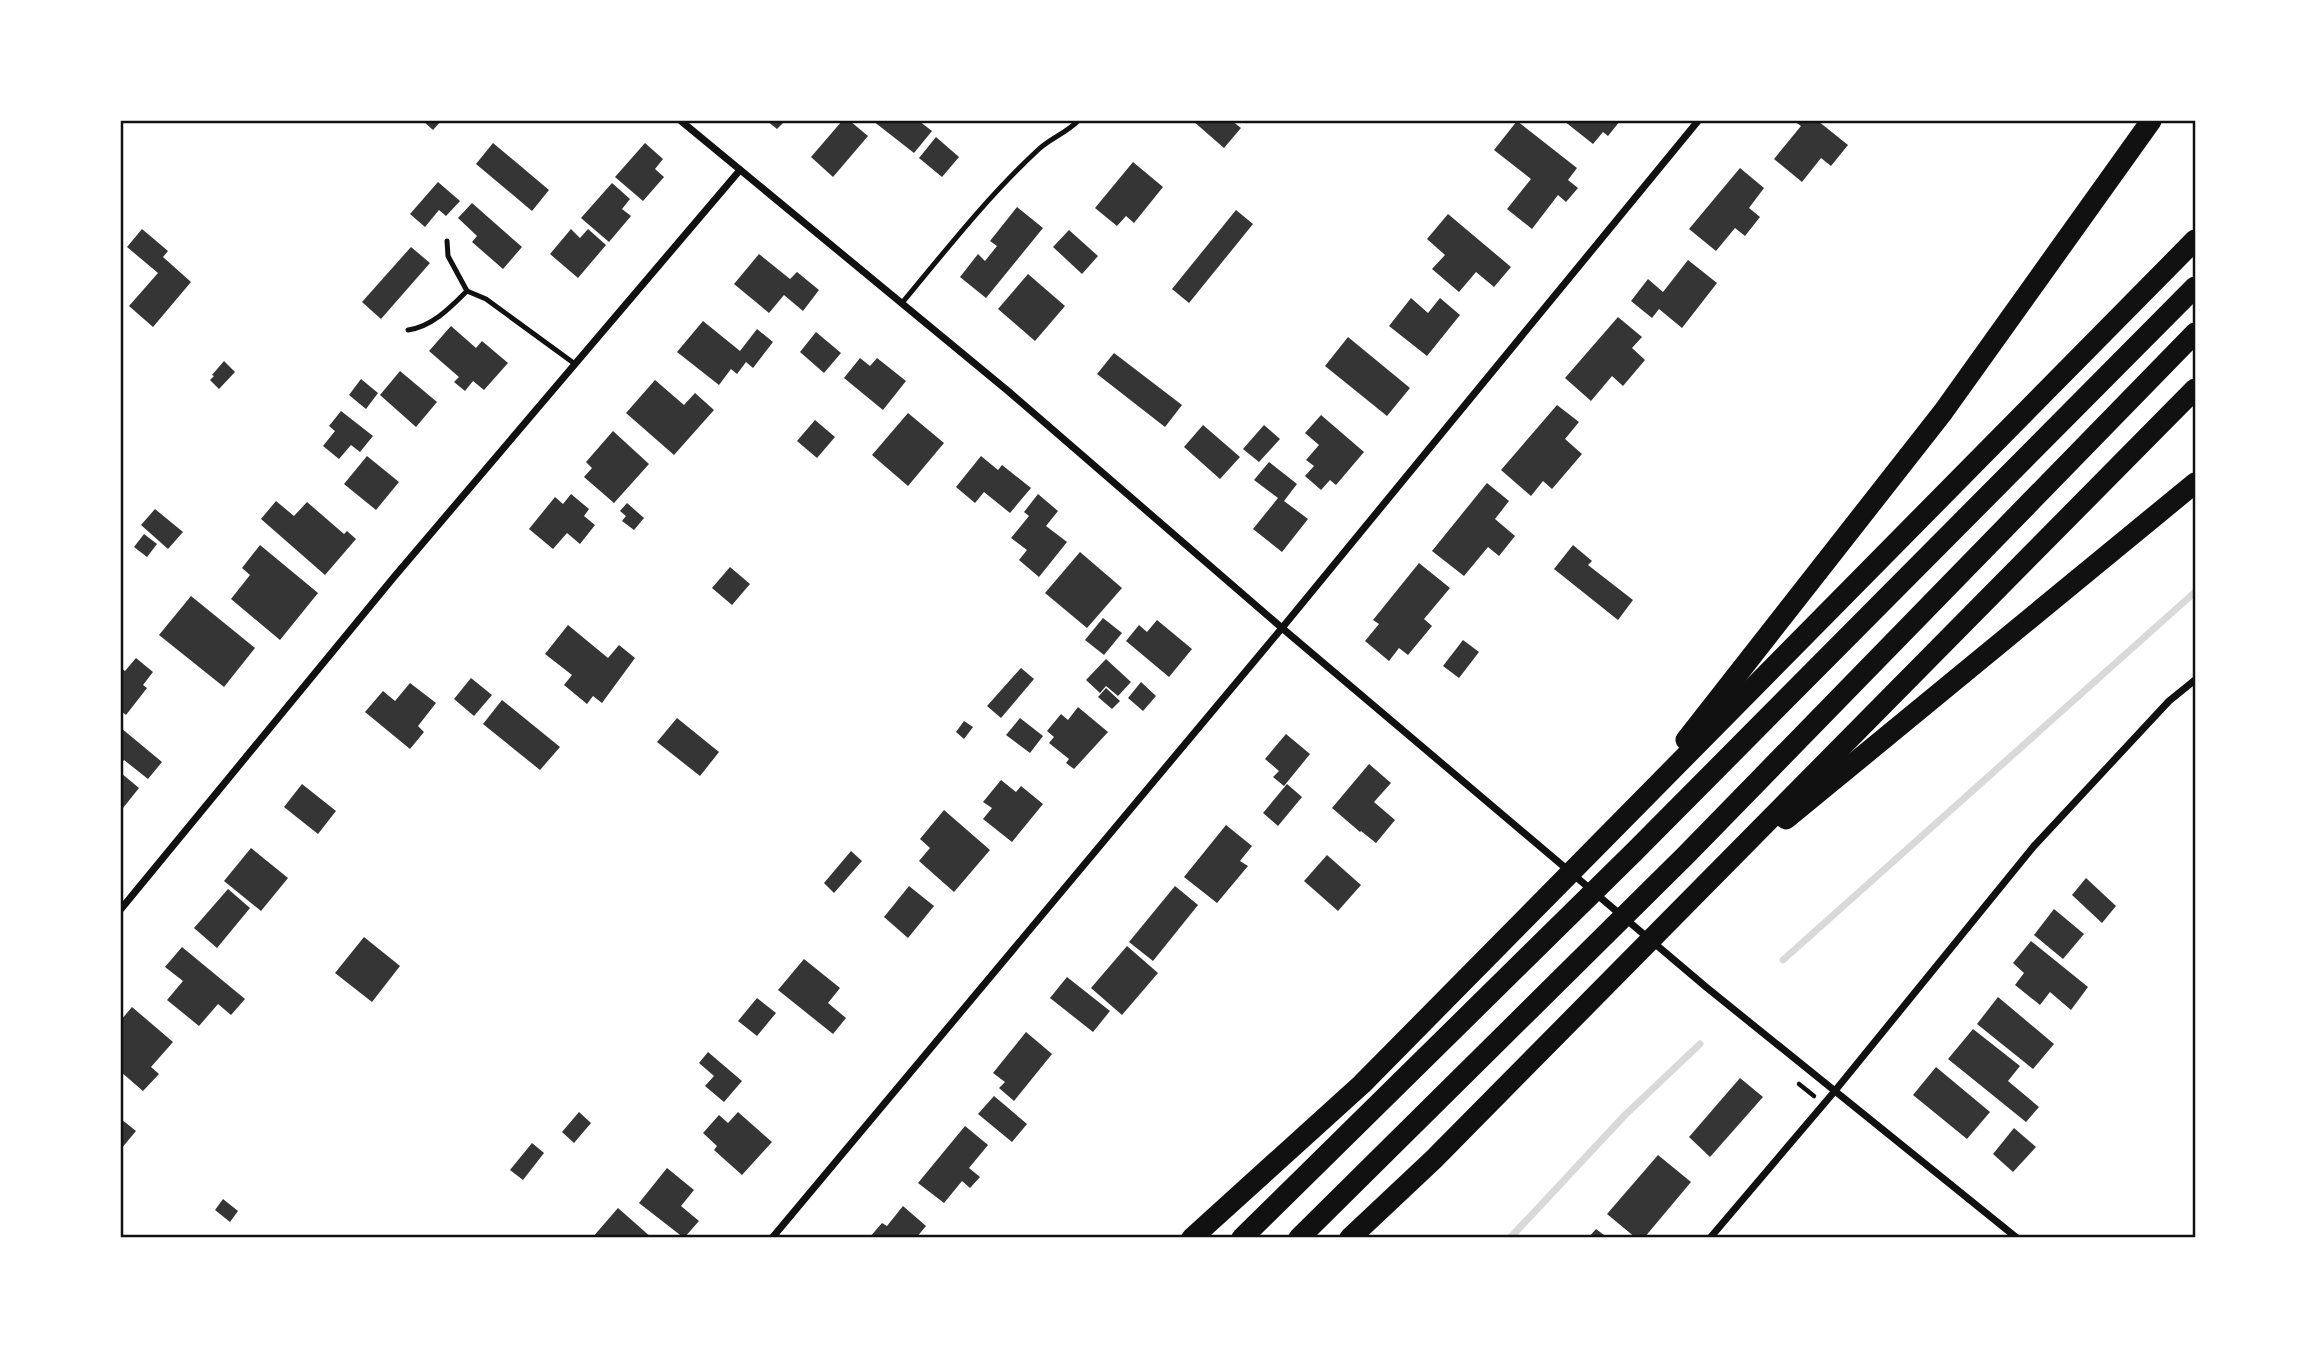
<svg xmlns="http://www.w3.org/2000/svg" width="2316" height="1359" viewBox="0 0 2316 1359" font-family="Cabin,sans-serif">
<style>
.lines{fill:none;stroke-linecap:round;stroke-linejoin:round}
.stream{stroke:#d9d9d9;stroke-width:7}
.building{fill:#353535}
.path{stroke:#111;stroke-width:4.5}
.service{stroke:#111;stroke-width:5}
.minor{stroke:#111;stroke-width:7}
.motorway{stroke:#111;stroke-width:21}
.neatline{fill:none;stroke:#111;stroke-width:2.5}
</style>
<rect width="100%" height="100%" fill="#fff"/>
<g class="lines">
<g class="stream">
<polyline points="1783,960 2195,592"/>
<polyline points="1510,1238 1625,1115 1700,1044"/>
</g>
</g>
<g class="building">
<polygon points="423,121 441,121 433,130"/>
<polygon points="767,121 785,121 777,129"/>
<polygon points="842,121 850,121 868,136 833,177 811,157"/>
<polygon points="873,121 919,121 932,131 914,153"/>
<polygon points="1193,121 1232,121 1241,128 1224,148"/>
<polygon points="1517,121 1577,168 1568,180 1578,188 1566,202 1558,195 1532,229 1507,209 1531,179 1494,150"/>
<polygon points="1564,121 1620,121 1608,136 1603,132 1593,144"/>
<polygon points="1794,121 1818,121 1848,145 1831,166 1821,158 1802,182 1774,159 1801,126"/>
<polygon points="936,137 959,157 942,177 919,158"/>
<polygon points="493,143 549,190 532,211 476,164"/>
<polygon points="645,143 663,159 655,169 664,177 643,201 615,177"/>
<polygon points="1133,162 1163,187 1134,223 1126,216 1117,226 1095,208"/>
<polygon points="1740,168 1764,188 1749,208 1760,217 1745,236 1735,228 1716,251 1689,229"/>
<polygon points="438,182 460,201 446,216 439,210 425,227 410,214"/>
<polygon points="612,183 630,199 622,209 631,216 609,242 581,218"/>
<polygon points="472,203 522,247 503,269 472,242 477,236 458,218"/>
<polygon points="1017,207 1043,228 986,298 960,277 978,254 985,261 997,246 990,241"/>
<polygon points="1236,210 1253,224 1189,303 1172,289"/>
<polygon points="1448,214 1511,267 1494,287 1476,272 1459,292 1432,269 1445,255 1427,239"/>
<polygon points="142,229 168,251 163,257 191,282 153,327 129,306 158,273 127,247"/>
<polygon points="571,229 580,238 588,229 606,245 578,278 550,254"/>
<polygon points="1069,230 1098,256 1082,274 1053,247"/>
<polygon points="411,247 430,263 381,319 362,302"/>
<polygon points="759,254 790,279 797,272 819,290 803,311 784,295 769,313 734,284"/>
<polygon points="1688,260 1717,283 1682,328 1659,309 1652,318 1631,301 1648,279 1663,292"/>
<polygon points="1028,274 1065,306 1035,341 998,309"/>
<polygon points="1411,298 1428,313 1440,298 1460,315 1427,356 1389,326"/>
<polygon points="1618,317 1642,337 1632,348 1645,360 1623,386 1612,376 1591,401 1565,378"/>
<polygon points="703,321 740,351 757,329 773,342 753,368 746,362 737,374 731,369 719,385 677,352"/>
<polygon points="451,326 476,348 482,341 508,363 484,390 473,381 465,391 454,382 459,377 429,351"/>
<polygon points="816,332 841,353 824,373 800,352"/>
<polygon points="1348,337 1410,388 1387,416 1325,366"/>
<polygon points="1114,353 1182,405 1165,427 1097,374"/>
<polygon points="860,358 870,366 877,358 906,381 883,410 844,378"/>
<polygon points="224,361 235,372 219,389 210,380 214,376 212,375"/>
<polygon points="400,371 437,402 416,427 380,395"/>
<polygon points="361,379 378,393 366,409 349,395"/>
<polygon points="655,380 684,405 695,393 714,410 674,455 626,413"/>
<polygon points="1557,405 1579,422 1565,439 1582,454 1552,489 1543,481 1531,496 1501,470"/>
<polygon points="341,411 373,436 360,452 351,445 339,459 323,446 335,431 329,426"/>
<polygon points="908,413 944,443 908,486 872,455"/>
<polygon points="1321,415 1364,452 1336,485 1330,480 1321,490 1305,476 1314,466 1306,460 1319,445 1305,433"/>
<polygon points="815,420 835,437 817,458 797,441"/>
<polygon points="1203,425 1240,457 1220,479 1184,447"/>
<polygon points="1264,425 1280,439 1259,462 1243,449"/>
<polygon points="613,431 649,464 614,503 584,477 592,468 586,462"/>
<polygon points="367,456 399,482 376,510 344,484"/>
<polygon points="981,456 998,470 1002,465 1031,488 1010,513 984,492 975,503 956,487"/>
<polygon points="1269,462 1297,484 1284,501 1308,519 1282,552 1253,529 1278,498 1254,480"/>
<polygon points="1487,483 1509,501 1495,519 1515,536 1499,556 1488,547 1464,576 1432,551"/>
<polygon points="571,494 589,509 584,516 595,525 580,544 567,533 553,549 529,529 555,497 563,504"/>
<polygon points="1038,494 1058,511 1046,526 1067,542 1039,577 1019,560 1027,550 1011,538 1029,516 1024,512"/>
<polygon points="276,501 294,516 307,502 344,534 347,531 356,539 325,575 261,519"/>
<polygon points="627,503 644,518 634,530 622,521 626,516 620,511"/>
<polygon points="155,509 183,532 168,549 141,525"/>
<polygon points="144,534 157,544 147,557 134,547"/>
<polygon points="260,545 318,593 280,640 231,599 250,575 242,568"/>
<polygon points="1573,545 1592,561 1588,565 1633,600 1618,620 1554,569"/>
<polygon points="1080,552 1122,588 1087,628 1045,593"/>
<polygon points="1419,563 1450,588 1424,619 1432,626 1408,655 1399,648 1389,661 1365,641 1379,624 1373,620"/>
<polygon points="730,567 750,584 732,605 712,588"/>
<polygon points="191,596 255,648 224,687 159,635"/>
<polygon points="1103,618 1122,633 1104,655 1085,640"/>
<polygon points="1157,620 1192,649 1169,677 1126,641 1139,625 1147,632"/>
<polygon points="568,625 608,658 619,645 635,658 602,703 593,696 587,704 564,685 572,675 545,654"/>
<polygon points="1463,640 1479,652 1459,678 1443,666"/>
<polygon points="136,658 153,672 143,685 147,688 126,715 121,711 121,668 125,671"/>
<polygon points="1106,659 1131,682 1118,696 1106,686 1100,693 1086,680"/>
<polygon points="1021,668 1034,679 1001,718 987,706"/>
<polygon points="471,678 492,695 474,716 454,699"/>
<polygon points="1141,682 1156,696 1143,711 1128,698"/>
<polygon points="410,683 436,703 418,726 424,732 410,749 365,712 383,691 395,701"/>
<polygon points="1106,688 1120,701 1112,709 1098,697"/>
<polygon points="502,700 560,747 540,770 483,724"/>
<polygon points="1078,707 1108,732 1074,769 1066,763 1069,759 1049,743 1054,737 1047,731 1061,714 1068,720"/>
<polygon points="677,718 719,752 700,776 657,742"/>
<polygon points="1020,718 1043,736 1030,753 1006,735"/>
<polygon points="964,721 973,727 964,739 956,732"/>
<polygon points="121,728 162,762 148,779 124,760 121,763"/>
<polygon points="1286,734 1310,754 1284,786 1273,777 1279,771 1265,759"/>
<polygon points="1369,764 1391,783 1374,802 1395,820 1376,843 1361,831 1360,832 1332,808"/>
<polygon points="121,773 139,788 123,808 121,806"/>
<polygon points="1001,780 1016,792 1021,786 1043,804 1012,842 983,819 992,808 983,802"/>
<polygon points="302,784 336,811 318,834 284,807"/>
<polygon points="1287,784 1302,797 1278,826 1263,813"/>
<polygon points="944,810 990,850 954,892 919,861 930,848 920,839"/>
<polygon points="1226,825 1252,846 1240,861 1248,866 1217,903 1184,877"/>
<polygon points="251,848 288,878 261,911 224,881"/>
<polygon points="851,851 862,861 834,893 824,883"/>
<polygon points="1327,855 1361,885 1338,911 1304,881"/>
<polygon points="2086,878 2116,906 2102,923 2072,895"/>
<polygon points="909,886 934,906 908,938 884,917"/>
<polygon points="1175,886 1198,905 1153,961 1129,942"/>
<polygon points="228,889 250,908 217,948 194,928"/>
<polygon points="2054,909 2084,934 2063,959 2034,935"/>
<polygon points="364,937 400,966 372,1002 335,973"/>
<polygon points="2031,941 2088,987 2071,1010 2050,992 2040,1005 2015,985 2024,973 2013,963"/>
<polygon points="1127,946 1158,973 1122,1015 1091,988"/>
<polygon points="182,947 245,999 231,1015 218,1004 199,1026 167,1000 183,981 165,967"/>
<polygon points="804,959 840,988 828,1003 846,1018 833,1034 778,990"/>
<polygon points="1067,977 1110,1011 1093,1032 1050,998"/>
<polygon points="1998,997 2054,1044 2033,1069 1977,1024"/>
<polygon points="757,998 776,1013 757,1036 738,1021"/>
<polygon points="132,1007 173,1042 151,1067 159,1074 143,1091 121,1072 121,1038 123,1035 121,1033 121,1020"/>
<polygon points="1973,1029 2020,1066 2008,1081 2039,1107 2026,1122 1948,1059"/>
<polygon points="1026,1032 1052,1054 1014,1101 999,1088 1005,1082 993,1073"/>
<polygon points="708,1052 742,1081 724,1102 705,1086 714,1076 699,1063"/>
<polygon points="1936,1067 1990,1112 1967,1139 1913,1095"/>
<polygon points="1740,1078 1763,1097 1710,1157 1689,1137"/>
<polygon points="994,1096 1027,1124 1012,1142 978,1114"/>
<polygon points="579,1112 591,1123 574,1143 562,1132"/>
<polygon points="738,1112 772,1142 742,1175 714,1150 717,1146 703,1133 719,1115 728,1123"/>
<polygon points="121,1119 136,1131 121,1149"/>
<polygon points="965,1126 988,1145 969,1168 980,1177 970,1188 962,1181 944,1203 918,1183"/>
<polygon points="2014,1128 2036,1147 2013,1172 1993,1154"/>
<polygon points="532,1143 544,1153 523,1180 510,1170"/>
<polygon points="1658,1155 1691,1182 1644,1238 1636,1238 1607,1214"/>
<polygon points="667,1168 694,1190 681,1206 699,1221 684,1238 639,1203"/>
<polygon points="223,1199 238,1211 230,1222 215,1210"/>
<polygon points="903,1206 926,1226 916,1238 869,1238 882,1223 887,1226"/>
<polygon points="618,1208 652,1238 592,1238"/>
<polygon points="1596,1229 1608,1238 1588,1238"/>
</g>
<g class="lines">
<polyline class="path" points="1799,1084 1814,1096"/>
<g class="service">
<polyline points="447,241 448,256 467,291"/>
<path d="M902 303C946 250 988 196 1039 149 1051 138 1066 133 1078 121"/>
<path d="M408 330C432 327 451 307 467 291L486 299 575 364"/>
</g>
<g class="minor">
<polyline points="681,121 1008,391 1282,628 1706,987 2017,1238"/>
<polyline points="121,909 394,577 740,170"/>
<polyline points="772,1238 1282,628 1698,121"/>
<polyline points="1710,1238 1834,1092 2034,846 2169,701 2195,680"/>
</g>
<g class="motorway">
<polyline points="1686,740 1943,412 2151,121"/>
<polyline points="1786,819 2195,483"/>
<polyline points="1192,1238 1362,1084 2195,240"/>
<polyline points="1242,1238 1634,852 2195,287"/>
<polyline points="1299,1238 1687,854 2195,333"/>
<polyline points="1350,1238 1434,1159 2195,389"/>
</g>
</g>
<rect width="2316" height="1359" fill="none" stroke="#ffffff" stroke-width="245"/>
<rect x="122" y="122" width="2072" height="1114" class="neatline"/>
</svg>
